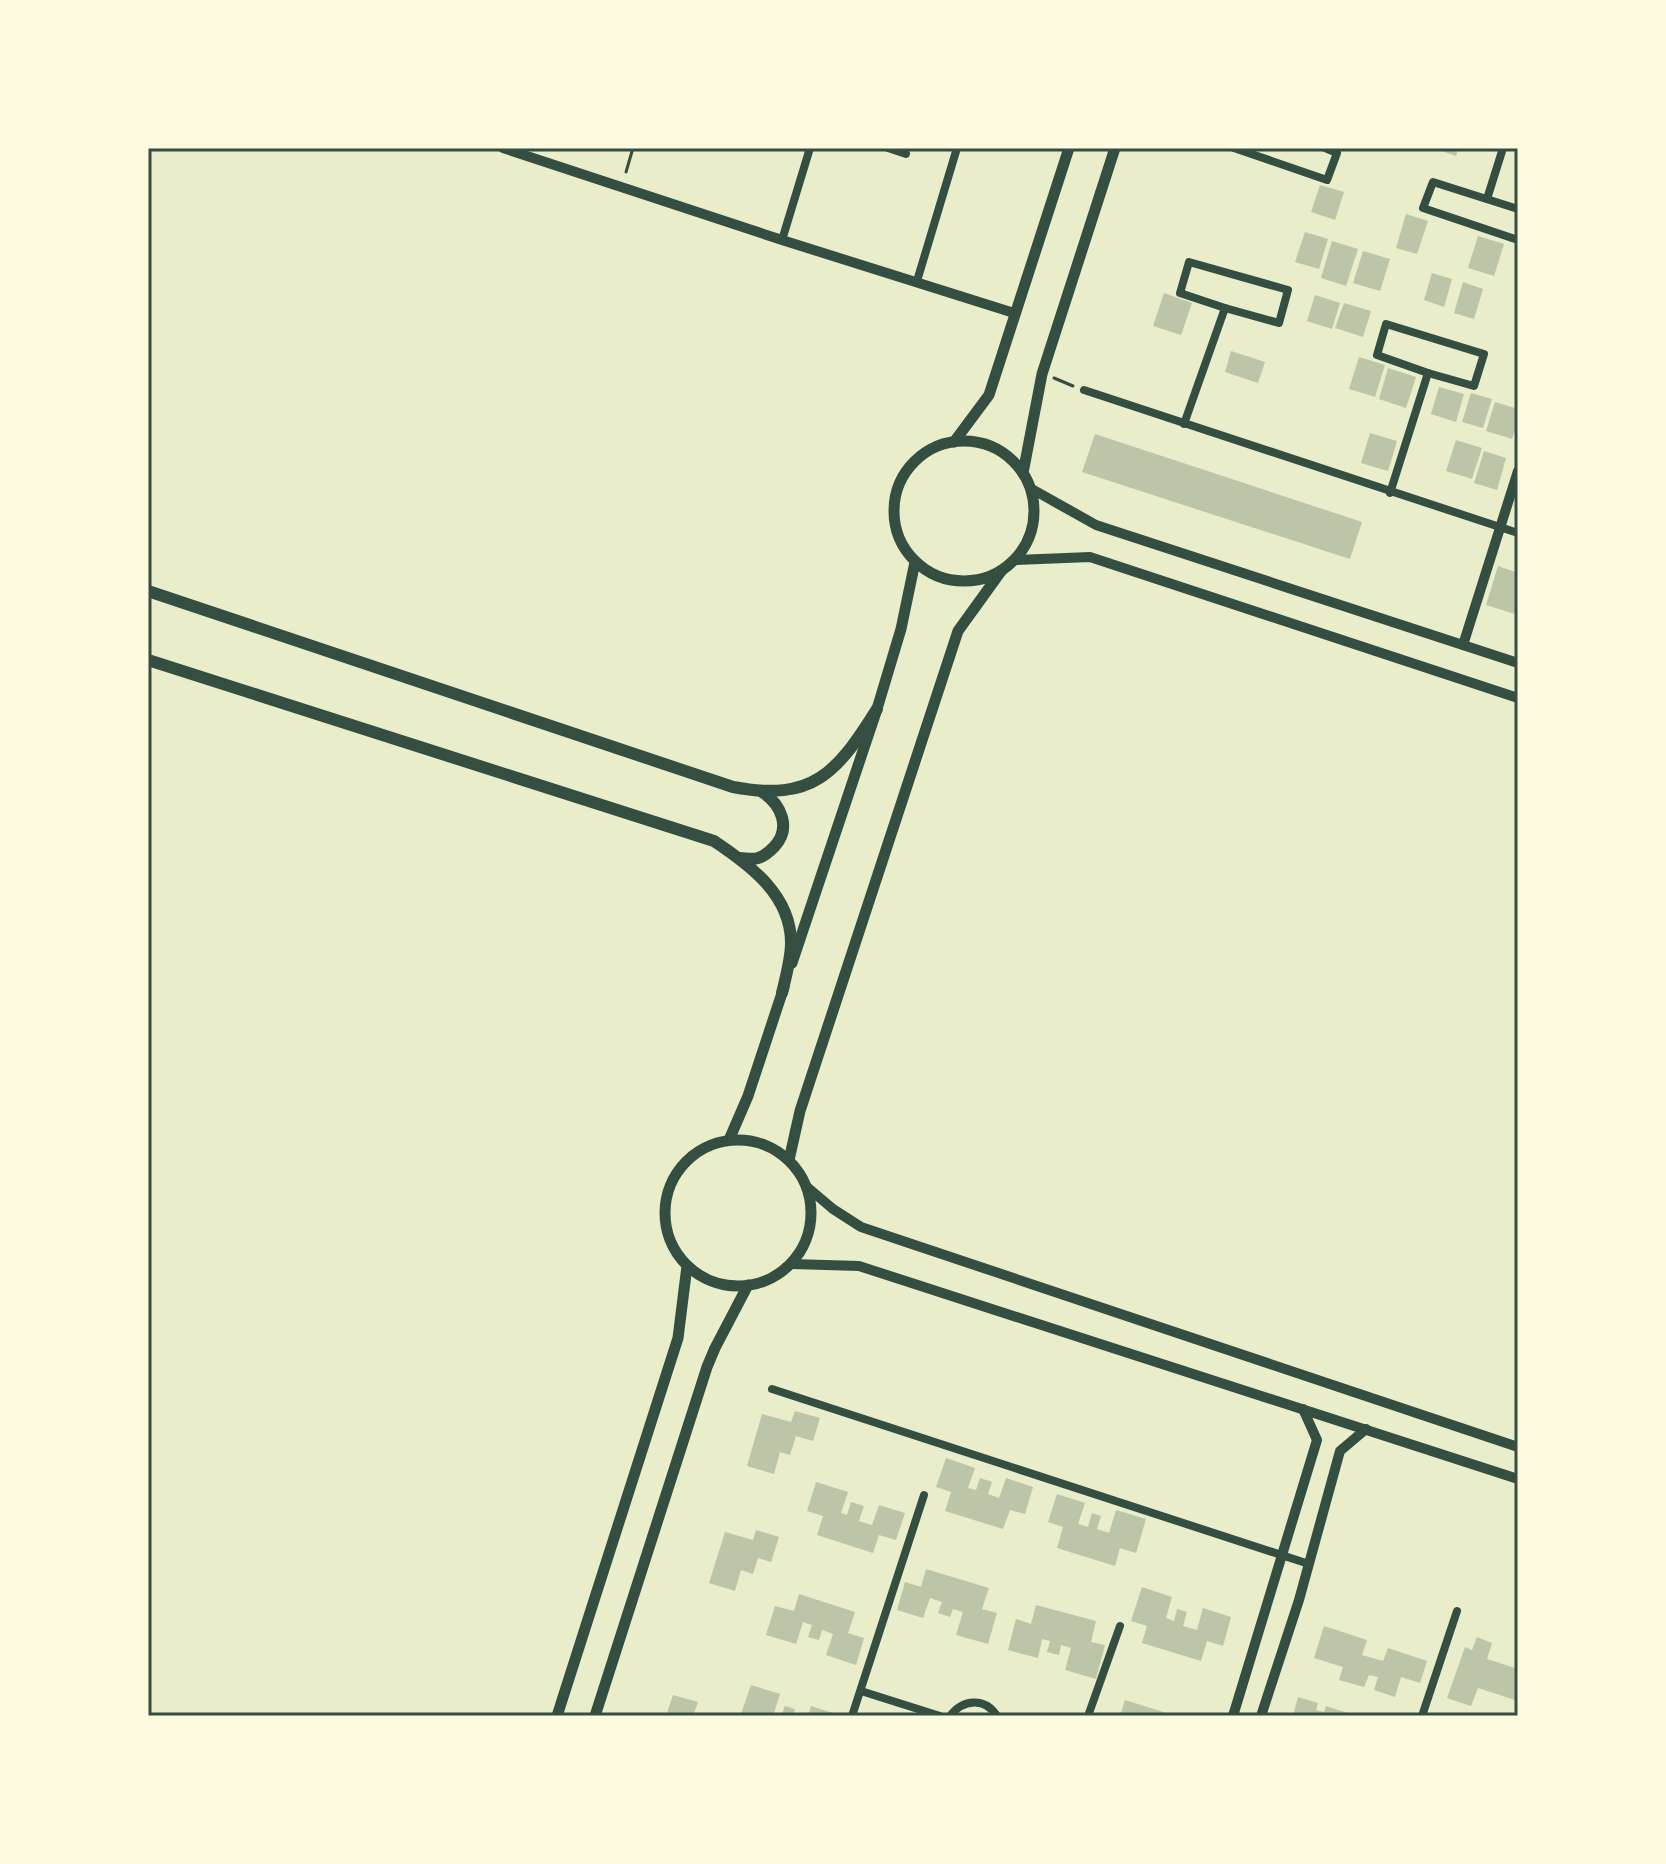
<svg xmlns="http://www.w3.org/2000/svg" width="1666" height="1864" viewBox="0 0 1666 1864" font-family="'Archivo Narrow',sans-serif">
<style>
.building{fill:#bcc5a7}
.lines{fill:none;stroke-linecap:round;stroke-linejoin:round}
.path{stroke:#344e41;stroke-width:3}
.minor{stroke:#344e41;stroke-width:8}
.tertiary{stroke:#344e41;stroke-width:10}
.secondary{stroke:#344e41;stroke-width:11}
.primary{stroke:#344e41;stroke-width:12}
.neatline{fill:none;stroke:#344e41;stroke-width:3}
</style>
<rect width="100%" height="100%" fill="#e9edc9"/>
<g class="building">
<polygon points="1433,148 1458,148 1456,156"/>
<polygon points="1320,185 1344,192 1335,220 1311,212"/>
<polygon points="1406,214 1428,221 1417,254 1396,248"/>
<polygon points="1305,232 1328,239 1319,269 1295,262"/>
<polygon points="1478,236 1504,244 1494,276 1468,268"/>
<polygon points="1332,241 1358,249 1346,286 1321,278"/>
<polygon points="1363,251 1390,259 1380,291 1353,283"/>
<polygon points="1432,273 1452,279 1444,307 1424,300"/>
<polygon points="1463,282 1483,289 1474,319 1454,313"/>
<polygon points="1164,293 1192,303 1181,335 1153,326"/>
<polygon points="1315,295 1340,303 1332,329 1307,321"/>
<polygon points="1344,303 1371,311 1363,337 1335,328"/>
<polygon points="1231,351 1265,362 1258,383 1225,372"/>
<polygon points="1359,357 1385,365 1375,397 1349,389"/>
<polygon points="1388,368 1416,377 1406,408 1379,399"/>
<polygon points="1439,387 1464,394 1456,422 1431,414"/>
<polygon points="1471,393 1492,399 1483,428 1462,422"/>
<polygon points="1495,402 1518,409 1518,421 1512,439 1486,431"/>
<polygon points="1370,433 1397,441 1388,471 1361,463"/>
<polygon points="1095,434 1362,522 1350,559 1082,472"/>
<polygon points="1456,440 1482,448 1472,479 1446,471"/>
<polygon points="1484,451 1506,458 1497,490 1474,483"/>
<polygon points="1498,566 1518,573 1518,615 1486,605"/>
<polygon points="795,1411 820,1418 813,1441 796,1436 790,1455 780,1452 774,1474 747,1466 762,1414 791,1422"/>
<polygon points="946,1458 975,1468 968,1488 976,1490 980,1478 992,1482 988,1494 999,1498 1006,1478 1033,1487 1025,1514 1010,1510 1003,1529 945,1511 951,1492 936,1487"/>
<polygon points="816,1482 848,1492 841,1513 847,1515 851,1502 864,1506 859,1521 872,1525 879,1505 905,1513 896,1540 879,1535 873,1553 817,1535 823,1516 807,1511"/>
<polygon points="1057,1494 1085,1503 1078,1524 1088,1527 1092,1513 1101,1516 1097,1529 1109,1533 1116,1510 1146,1519 1136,1553 1120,1548 1115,1566 1057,1548 1063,1527 1048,1522"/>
<polygon points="756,1530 779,1537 771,1562 758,1558 753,1574 741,1570 735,1591 709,1583 725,1532 753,1540"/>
<polygon points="926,1569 989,1588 982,1609 997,1613 988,1644 956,1635 963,1612 953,1609 950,1617 938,1613 942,1602 930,1598 923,1618 897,1610 905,1582 921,1587"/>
<polygon points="1142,1587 1172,1597 1166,1618 1174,1621 1177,1609 1187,1612 1183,1626 1197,1630 1203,1608 1231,1617 1223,1646 1207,1641 1201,1661 1142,1643 1147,1626 1131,1621"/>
<polygon points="799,1594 855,1612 848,1633 864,1638 856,1665 826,1655 833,1634 822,1630 819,1640 808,1637 812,1625 803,1622 796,1644 766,1635 775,1606 794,1611"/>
<polygon points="1036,1605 1096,1621 1091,1642 1105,1645 1096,1679 1065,1670 1071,1648 1061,1645 1059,1655 1047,1652 1050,1641 1042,1639 1038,1658 1008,1650 1016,1619 1031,1624"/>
<polygon points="1324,1626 1367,1640 1362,1655 1383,1661 1388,1648 1427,1661 1420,1683 1401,1677 1395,1697 1374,1690 1378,1677 1369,1675 1364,1687 1339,1680 1343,1667 1314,1658"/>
<polygon points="1477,1637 1492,1643 1487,1659 1518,1669 1518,1701 1478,1688 1471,1706 1447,1698 1465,1647 1472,1650"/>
<polygon points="751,1685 780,1694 773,1716 746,1716 741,1714"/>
<polygon points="673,1695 698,1702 693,1716 666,1716"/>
<polygon points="1298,1697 1318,1703 1316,1710 1324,1712 1326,1706 1357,1716 1293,1716"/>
<polygon points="1125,1700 1173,1715 1173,1716 1120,1716"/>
<polygon points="785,1706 795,1709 793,1716 781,1716"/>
<polygon points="811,1706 839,1715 839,1716 808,1716"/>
</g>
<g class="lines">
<g class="path">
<polyline points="626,172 633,148"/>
<polyline points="1054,378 1073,386"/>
</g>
<g class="minor">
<polyline points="888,148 906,154"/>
<polyline points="1234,148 1327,180 1337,153 1325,148"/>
<polyline points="1487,199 1503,148"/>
<polyline points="1518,209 1433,182 1423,208 1518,240"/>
<polyline points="782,240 810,148"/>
<polygon points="1189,262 1288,290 1279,323 1225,308 1180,293"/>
<polyline points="917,281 957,148"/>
<polygon points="1386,324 1484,354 1474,386 1428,373 1377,355"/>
<polyline points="1084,390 1518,533"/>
<polyline points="1184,424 1225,308"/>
<polyline points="1390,493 1428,373"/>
<polyline points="772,1389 1309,1564"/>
<polyline points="861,1691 940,1716"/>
<polyline points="852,1716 924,1495"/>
<path d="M950 1716C963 1699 985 1697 997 1716"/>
<polyline points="1088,1716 1120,1626"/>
<polyline points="1422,1716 1457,1611"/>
</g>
<g class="tertiary">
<polyline points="503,148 782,240 1014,313"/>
<polyline points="1030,488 1096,525 1518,663"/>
<polyline points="1015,560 1090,557 1518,698"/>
<polyline points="1463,645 1518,471"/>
<polyline points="807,1187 833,1209 861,1227 1518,1447"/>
<polyline points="792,1264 859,1266 1518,1479"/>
<polyline points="1233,1716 1317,1440 1303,1409"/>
<polyline points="1261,1716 1299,1600 1340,1451 1366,1429"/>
</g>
<g class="secondary">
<circle cx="964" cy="511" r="70"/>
<polyline points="954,442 989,395 1069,148"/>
<polyline points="1023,473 1042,374 1115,148"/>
<polyline points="792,963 877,709 901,629 915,562"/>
<circle cx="738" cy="1213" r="73"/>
<polyline points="729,1140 748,1096 784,987"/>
<polyline points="789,1160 800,1111 958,631 1002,570"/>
<polyline points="557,1716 678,1338 687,1266"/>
<polyline points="595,1716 707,1367 715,1348 748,1285"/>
</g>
<g class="primary">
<path d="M148 591 733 787C813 802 837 773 877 709"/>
<path d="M148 660 714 841C750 865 791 895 791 943 791 959 786 976 782 993"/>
<path d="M739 858C745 858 753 860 758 858 764 857 770 851 774 847 792 828 781 804 762 792"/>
</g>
</g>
<rect width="1666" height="1864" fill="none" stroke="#fefae0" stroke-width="300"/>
<rect x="150" y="150" width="1366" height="1564" class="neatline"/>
</svg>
